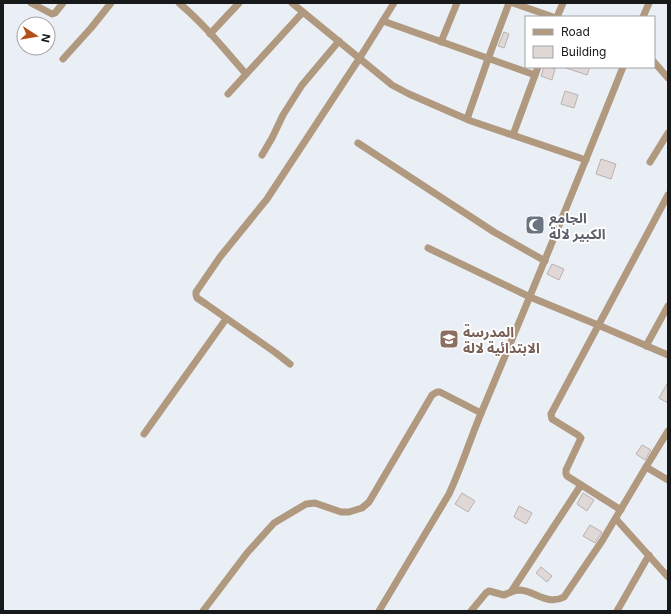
<svg xmlns="http://www.w3.org/2000/svg" width="671" height="614" viewBox="0 0 671 614" font-family="Inter,'Noto Sans Arabic',sans-serif">
<style>
.building{fill:#e0d8d6;stroke:#bab1b0}
.lines{fill:none;stroke-linecap:round;stroke-linejoin:round}
.minor{stroke:#b0997f;stroke-width:7}
.labels{text-anchor:middle;dominant-baseline:central;stroke-width:3.5;stroke-linejoin:round;paint-order:stroke}
.worship-label{font-size:14px;font-weight:bold;fill:#5b616d;stroke:#fff;text-anchor:start}
.education-label{font-size:14px;font-weight:bold;fill:#785e54;stroke:#fff;text-anchor:start}
</style>
<rect width="100%" height="100%" fill="#e9eff4"/>
<g class="building">
<polygon points="504,32 509,34 504,48 498,46"/>
<polygon points="544,67 550,67 555,69 552,80 541,76"/>
<polygon points="566,67 590,67 587,75 566,68"/>
<polygon points="565,91 578,95 574,108 561,104"/>
<polygon points="601,159 616,164 611,179 596,174"/>
<polygon points="552,264 564,269 559,280 547,274"/>
<polygon points="668,382 668,403 659,398"/>
<polygon points="642,445 651,450 645,460 636,454"/>
<polygon points="462,493 475,501 468,512 455,504"/>
<polygon points="583,493 594,500 587,511 577,504"/>
<polygon points="519,506 532,513 526,524 514,517"/>
<polygon points="590,525 602,532 595,543 583,536"/>
<polygon points="541,567 552,576 547,582 536,573"/>
</g>
<g class="lines">
<g class="minor">
<polyline points="31,3 52,14 55,13 63,3"/>
<path d="M179 3C204 24 225 50 246 74"/>
<polyline points="292,3 392,85 409,94 471,121 586,160"/>
<polyline points="513,3 553,17"/>
<polyline points="557,17 563,3"/>
<polyline points="643,17 649,3"/>
<polyline points="383,21 535,75"/>
<polyline points="210,34 239,3"/>
<polyline points="441,42 457,3"/>
<polyline points="63,59 91,28 111,3"/>
<polyline points="654,62 668,78"/>
<polyline points="228,94 303,12"/>
<polyline points="467,119 488,59 509,3"/>
<polyline points="513,135 538,67"/>
<polyline points="358,143 494,232 545,261"/>
<polyline points="262,155 272,138 283,115 302,85 339,41"/>
<polyline points="650,162 668,133"/>
<polyline points="428,248 530,297 598,325 668,355"/>
<polyline points="646,346 668,306"/>
<polyline points="290,364 276,353 206,304 197,298 196,295 196,292 220,257 267,199 359,59 394,3"/>
<polyline points="144,434 226,319"/>
<polyline points="646,467 668,480"/>
<polyline points="621,510 567,476 566,474 566,470 581,438 578,435 552,419 551,414 668,195"/>
<polyline points="616,519 668,577"/>
<polyline points="511,592 581,485"/>
<polyline points="203,611 247,553 274,523 306,504 315,503 341,512 349,512 362,508 369,502 432,395 437,392 440,392 481,413"/>
<path d="M379 611 449 494C463 464 472 433 485 404 532 292 578 180 623 67"/>
<path d="M471 611 486 593 489 591 504 595C509 593 514 590 520 590 535 591 548 606 564 597L602 541 646 467 668 431"/>
<polyline points="617,611 649,555"/>
</g>
</g>
<defs>
<g id="mosque-square" transform="scale(1)"><rect x="-9" y="-9" width="18" height="18" rx="4" fill="#6b7280" stroke="#fff"/><path d="M3.5-4.9A6 6 0 1 0 3.5 4.9A5 5 0 1 1 3.5-4.9Z" fill="#fff"/></g>
<g id="school-square" transform="scale(1)"><rect x="-9" y="-9" width="18" height="18" rx="4" fill="#8d6e63" stroke="#fff"/><path d="M0-5L7-2L0 1L-7-2ZM-4 1L0 2.5L4 1V4Q0 6-4 4Z" fill="#fff"/></g>
</defs>
<g fill-rule="evenodd">
<use href="#mosque-square" x="535" y="225"/>
<use href="#school-square" x="449" y="339"/>
</g>
<g class="labels">
<g class="worship-label">
<text x="549" y="217">الجامع<tspan x="549" dy="16">الكبير لالة</tspan></text>
</g>
<g class="education-label">
<text x="463" y="331">المدرسة<tspan x="463" dy="16">الابتدائية لالة</tspan></text>
</g>
</g>
<rect width="671" height="614" fill="none" stroke="#17191b" stroke-width="8"/>
<rect x="525" y="16" width="130" height="52" fill="#ffffff" stroke="#a2a3a4"/>
<rect x="533" y="29" width="20" height="6" fill="#b0997f" stroke="#a2a3a4"/>
<text x="561" y="36" font-size="12" fill="#17191b">Road</text>
<rect x="533" y="46" width="20" height="12" fill="#e0d8d6" stroke="#a2a3a4"/>
<text x="561" y="56" font-size="12" fill="#17191b">Building</text>
<g transform="translate(36 36) rotate(102)"><circle r="19" fill="#ffffff" stroke="#a2a3a4"/>
<path d="M0-3L7 15L0 10L-7 15Z" fill="#b24f18"/>
<text y="-6" font-size="11" font-weight="bold" text-anchor="middle" fill="#17191b">N</text>
</g>
</svg>
